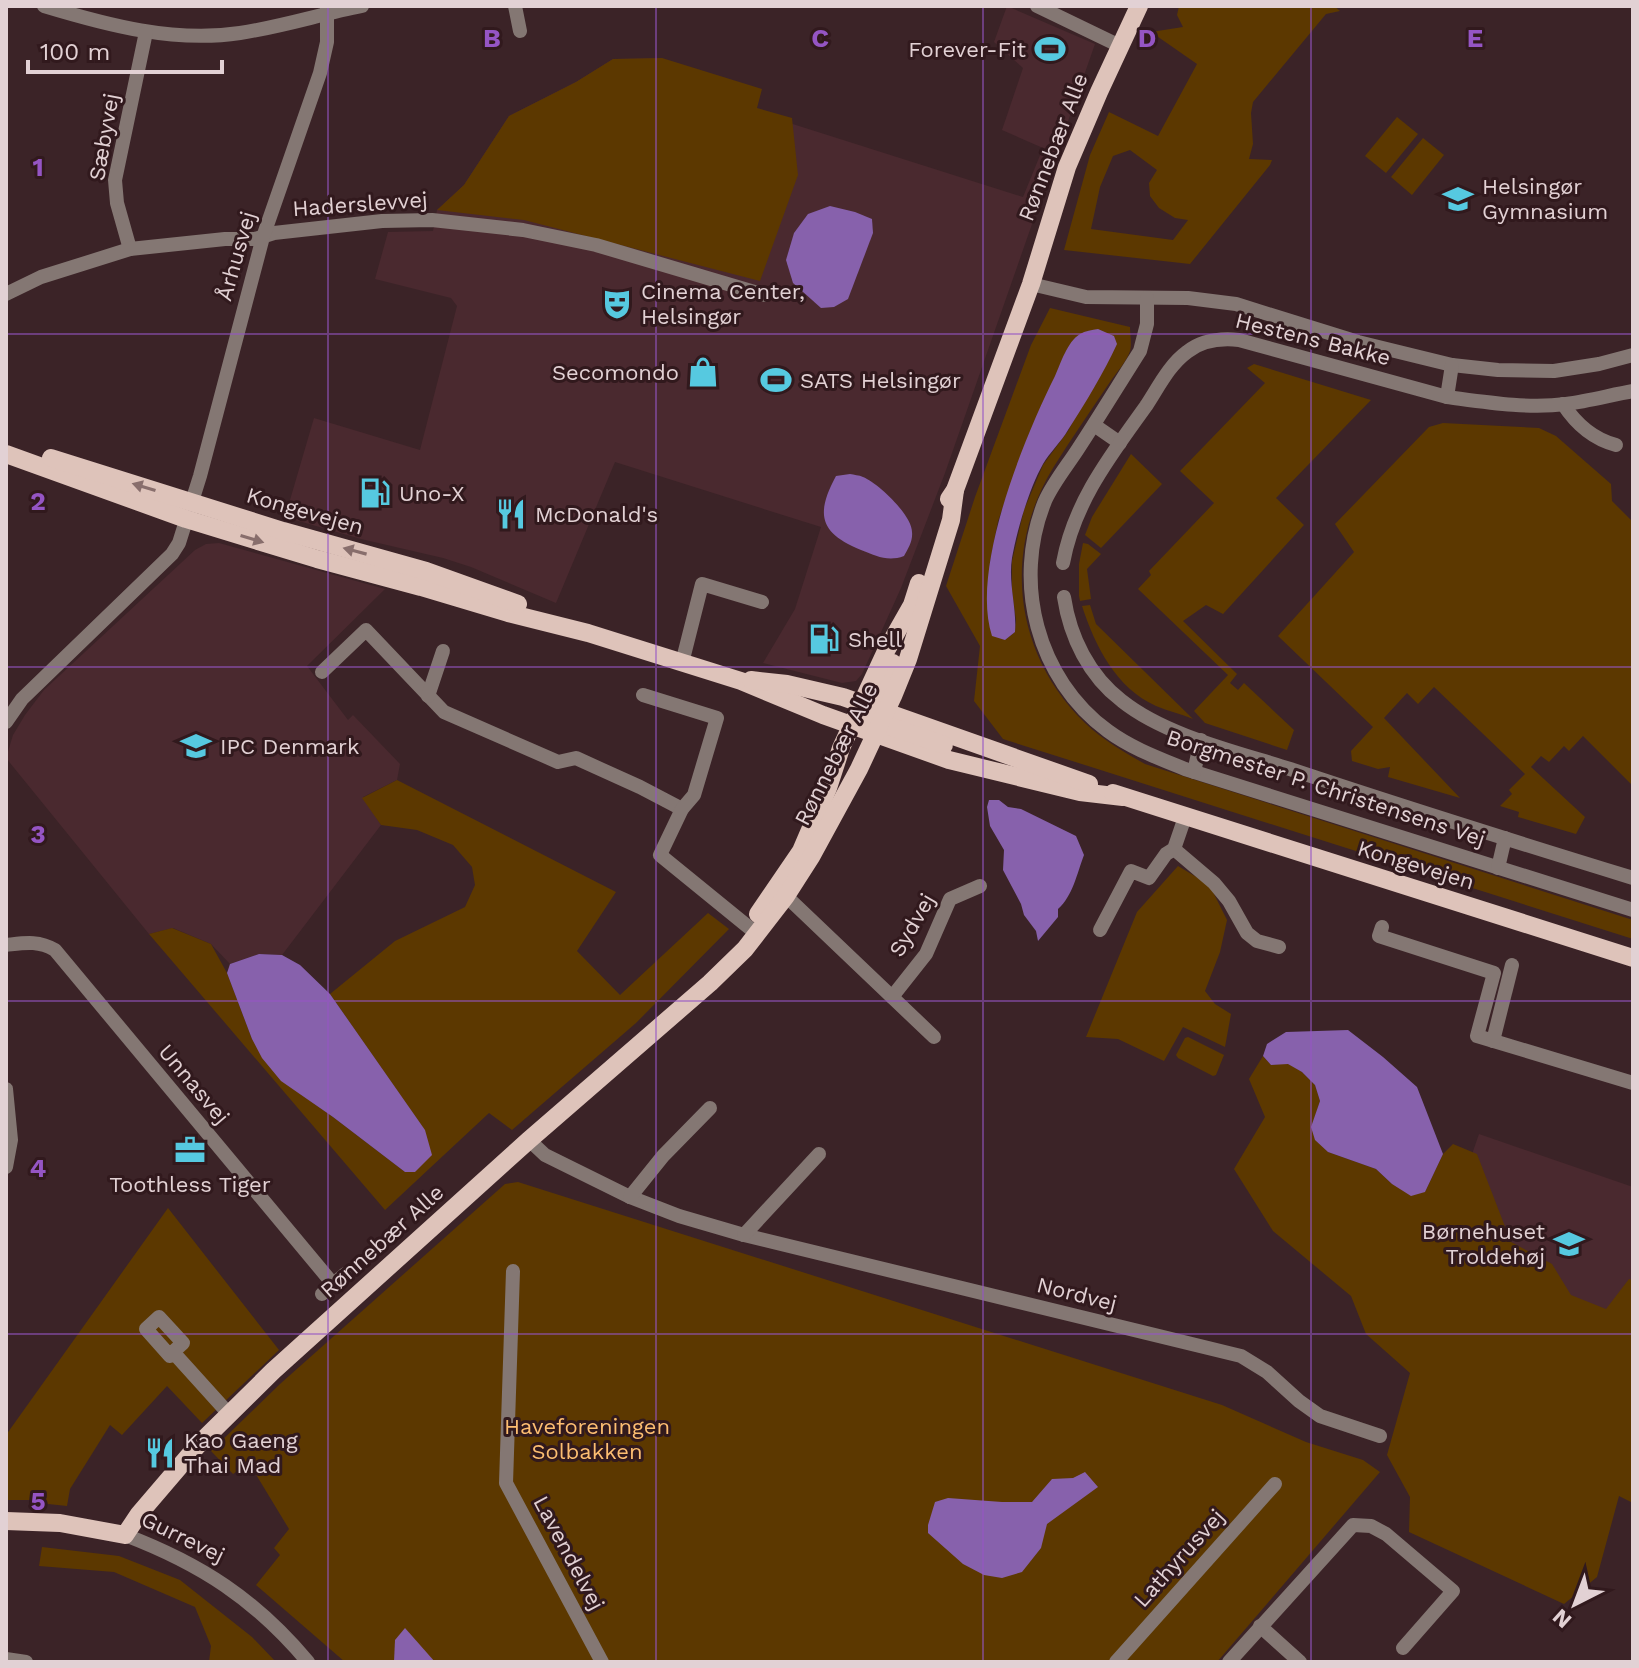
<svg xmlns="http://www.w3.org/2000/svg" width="1639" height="1668" viewBox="0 0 1639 1668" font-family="'Work Sans',sans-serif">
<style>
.built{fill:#4a292f}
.green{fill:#5c3800;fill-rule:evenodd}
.water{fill:#8761ac}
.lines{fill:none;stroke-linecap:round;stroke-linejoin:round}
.minor{stroke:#847773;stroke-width:14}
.major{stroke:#dec3ba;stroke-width:18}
.oneway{fill:#886e6c}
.grid{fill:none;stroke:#9555c4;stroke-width:2;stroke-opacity:0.55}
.labels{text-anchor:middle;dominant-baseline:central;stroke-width:6;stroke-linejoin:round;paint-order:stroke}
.poi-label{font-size:22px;fill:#e2d1d4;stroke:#31191d;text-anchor:start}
.street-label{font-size:22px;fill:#e2d1d4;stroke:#31191d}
.park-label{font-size:22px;fill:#fdbe71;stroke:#31191d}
.grid-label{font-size:26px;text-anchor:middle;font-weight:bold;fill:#9555c4;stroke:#31191d;stroke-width:6;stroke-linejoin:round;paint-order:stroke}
</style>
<rect width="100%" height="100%" fill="#3b2327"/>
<g class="built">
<polygon points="1007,6 1095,44 945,473 901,588 862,674 856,681 842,683 763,663 795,609 821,527 615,462 556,603 471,567 443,558 361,539 285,517 314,418 420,450 457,306 451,298 375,279 388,232 433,231 437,210 464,185 509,116 576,82 613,59 662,58 701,95 1023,197 1043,148 1002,130 1023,68 994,42"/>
<polygon points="219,543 385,589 307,666 348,720 353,715 400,764 397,780 363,797 381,825 282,955 259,954 230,964 211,944 173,928 149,934 6,758 13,735 25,715 44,690 195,550 206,544"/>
<polygon points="1479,1134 1633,1187 1633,1313 1529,1300 1470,1160"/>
</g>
<g class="green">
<path d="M1179 6H1334L1340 11 1326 14 1253 102 1251 113 1253 144 1249 159 1272 160 1270 165 1190 264 1064 250 1090 155 1109 112 1158 136 1197 64 1151 32 1183 27 1177 15ZM1130 150 1157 170 1149 183 1150 196 1159 208 1175 218 1188 220 1173 240 1091 229 1100 187 1113 156Z"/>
<polygon points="662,58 762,89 757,108 792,118 798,175 760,281 524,220 437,210 464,185 509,116 576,82 613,59"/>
<polygon points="1397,117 1418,134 1386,173 1365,156"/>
<polygon points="1423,138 1444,155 1412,195 1391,177"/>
<path d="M1050 308 1130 327C1130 334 1132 344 1130 351 1127 361 1116 373 1110 382 1091 410 1071 439 1053 468 1002 552 1014 654 1085 723 1103 740 1124 752 1145 764L1633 920V939L1003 739 974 701 980 646 946 586 975 497 1031 345ZM1069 347 1082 405 1068 431 1043 465 1024 510 1012 561V591L1016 620 1015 632 1005 640 988 588 990 562 998 521 1029 434Z"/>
<polygon points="1254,364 1371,400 1276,498 1304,525 1223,614 1206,605 1183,621 1237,674 1230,683 1238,690 1244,683 1294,730 1287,750 1205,723 1194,711 1228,675 1138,589 1151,575 1149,571 1214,503 1180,471 1265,383 1247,368"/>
<polygon points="1443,423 1539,428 1556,436 1611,484 1612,501 1633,522 1633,786 1583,736 1569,751 1564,746 1549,762 1541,756 1531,767 1585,817 1576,834 1518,817 1519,812 1500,806 1512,794 1509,790 1525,774 1434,687 1418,704 1407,693 1384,718 1460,798 1388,777 1390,767 1378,769 1352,761 1351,751 1373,727 1278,636 1354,552 1335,524 1429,427"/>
<polygon points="1131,454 1162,484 1101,548 1085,535 1092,517"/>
<polygon points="1083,543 1088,544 1101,554 1087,569 1091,599 1080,601 1079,596 1079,564"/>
<path d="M1090 605 1096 624 1193 719C1181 714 1168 711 1156 706 1116 688 1095 646 1082 606Z"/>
<polygon points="397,780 616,892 577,951 620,995 708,913 729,929 636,1023 512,1130 489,1113 385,1210 149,934 172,928 211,944 227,973 252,1039 282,1081 333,1117 405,1172 415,1172 425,1131 330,994 395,941 465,907 475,885 472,867 453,845 417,830 381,825 362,798"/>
<polygon points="1178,866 1198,878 1211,888 1227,920 1220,952 1205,991 1215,1004 1231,1014 1225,1047 1183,1027 1164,1061 1118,1039 1086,1037 1137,912"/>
<polygon points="1188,1037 1224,1055 1216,1075 1213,1076 1178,1058 1176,1055 1185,1038"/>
<polygon points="1263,1056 1271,1065 1288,1063 1302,1072 1315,1085 1320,1101 1311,1128 1328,1152 1376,1169 1392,1184 1425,1192 1443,1154 1453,1144 1477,1154 1511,1242 1552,1264 1571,1295 1606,1309 1629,1279 1633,1280 1633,1503 1619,1496 1597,1577 1564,1604 1409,1532 1410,1497 1387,1455 1410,1373 1366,1334 1351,1296 1273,1231 1234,1169 1265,1117 1249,1079"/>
<polygon points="518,1182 1222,1405 1306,1442 1363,1460 1380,1472 1217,1662 345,1662 256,1585 280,1555 274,1548 289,1529 249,1463 233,1474 211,1451 280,1384 505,1184"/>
<polygon points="168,1208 279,1350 202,1423 167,1386 122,1435 110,1425 70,1489 67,1506 48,1504 39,1500 6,1500 6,1435"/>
<polygon points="42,1547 119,1556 180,1580 252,1637 276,1662 209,1662 211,1646 195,1607 114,1572 39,1566"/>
</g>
<g class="water">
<polygon points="830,206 855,212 872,219 873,233 848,299 834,307 821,308 793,283 786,260 794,233 808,214"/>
<path d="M1098 329 1114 336 1117 344C1103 374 1086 402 1068 430 1061 442 1050 452 1043 464 1029 489 1017 530 1012 558 1008 583 1017 608 1015 632L1005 640 992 636C970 569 1024 438 1055 376 1061 363 1067 342 1080 334 1085 331 1092 330 1098 329Z"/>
<path d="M850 474C854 475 859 475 863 477 878 483 912 515 912 532 913 541 908 549 904 556 888 562 876 556 861 550 820 533 815 515 836 476Z"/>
<path d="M989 800H999L1008 807 1021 809 1076 836 1084 855C1077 873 1073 896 1058 909V917L1038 941 1036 931 1024 915 1021 904 1003 870 1004 850 990 826 987 807Z"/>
<polygon points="259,954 282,955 300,965 330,994 425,1130 432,1155 415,1172 405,1172 333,1117 281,1081 262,1058 252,1039 227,973 230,964"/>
<polygon points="1348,1030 1383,1057 1417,1087 1443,1154 1425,1192 1411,1196 1392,1184 1376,1169 1328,1152 1315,1140 1311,1127 1320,1101 1315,1085 1302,1072 1288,1064 1271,1065 1263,1056 1267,1044 1286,1032"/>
<polygon points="1085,1472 1098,1487 1047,1524 1041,1548 1022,1572 1002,1578 984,1575 963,1564 928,1533 928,1525 935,1502 948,1498 1002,1502 1032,1502 1052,1479 1073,1478"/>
<polygon points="405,1628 435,1662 394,1662 395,1640"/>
</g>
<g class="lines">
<g class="minor">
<path d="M44 6C107 25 174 43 240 33 281 27 321 14 362 6"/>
<polyline points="515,6 520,31"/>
<polyline points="1037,6 1120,46"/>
<polyline points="130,249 117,203 115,180 146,32"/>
<polyline points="1031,284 1086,297 1188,298 1236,304 1358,342 1452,365 1498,370 1554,371 1599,364 1633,355"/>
<polyline points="6,294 41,277 130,249 225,239 255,239 274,233 382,221 432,220 523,230 596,245 765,295"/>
<path d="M1147 298V324L1140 351C1119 384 1099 417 1078 449 1067 466 1053 483 1045 501 1012 582 1037 679 1108 731 1131 748 1158 758 1185 769L1633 910"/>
<polyline points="1447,397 1452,365"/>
<path d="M1563 404C1576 424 1593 439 1616 445"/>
<polyline points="1094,425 1120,443"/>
<path d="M1063 563C1074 502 1111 455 1146 406 1158 388 1169 365 1187 352 1202 340 1220 338 1239 340L1447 397C1485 402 1527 409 1566 404 1588 401 1611 395 1633 391"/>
<path d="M1064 597C1070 637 1089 676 1122 701 1166 736 1237 752 1290 769 1404 807 1519 843 1633 878"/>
<polyline points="682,663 702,584 762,602"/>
<polyline points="322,672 366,630 444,712 558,762 576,758 640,787 682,809"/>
<polyline points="643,695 717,718 694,795 682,809 660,855 757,934"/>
<polyline points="428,696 443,651"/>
<polyline points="6,722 22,699 172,554 179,543 200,476 263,237 320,73 327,42 327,6"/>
<polyline points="1194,772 1201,740"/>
<polyline points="1174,849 1214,883 1229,901 1247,933 1257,941 1279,947"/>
<polyline points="1498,868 1505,838"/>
<polyline points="786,896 934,1037"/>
<polyline points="1382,927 1379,936 1494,973 1477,1036 1633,1083"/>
<polyline points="1100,930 1131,871 1149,878 1166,854 1174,849 1185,817"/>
<path d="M6 945C24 943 38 940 55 950L333 1284"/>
<polyline points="892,997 926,954 950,899 980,886"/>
<polyline points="1493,1041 1512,965"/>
<polyline points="6,1089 11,1140 6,1167"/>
<polyline points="529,1140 545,1155 630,1197 679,1216 744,1235 1241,1356 1267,1372 1299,1401 1320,1416 1380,1436"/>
<polyline points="630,1197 663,1156 710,1108"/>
<polyline points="744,1235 819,1154"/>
<polyline points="513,1271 506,1483 602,1662"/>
<polyline points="322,1294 345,1274"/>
<polyline points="173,1352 183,1343 159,1317 146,1329 170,1356 173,1352 229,1414"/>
<path d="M125 1535C201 1564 255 1599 308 1662"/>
<polyline points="1260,1626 1300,1662"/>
<polyline points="6,1659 26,1662"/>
<polyline points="1116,1662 1275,1484"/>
<polyline points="1229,1662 1353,1525 1371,1526 1386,1534 1453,1591 1403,1648"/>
</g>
<g class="major">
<polyline points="6,454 186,519 317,559 421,587 508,613 588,633 741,681 823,715 949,760 1080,792 1123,797"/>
<polyline points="51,458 283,531 426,571 518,604"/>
<polyline points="949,499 955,490 1031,284 1067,167 1099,92 1139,6"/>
<polyline points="751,680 787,684 843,697 1089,784"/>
<polyline points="871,717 893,663"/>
<polyline points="869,722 880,723 944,745"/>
<polyline points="1113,793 1633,958"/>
<polyline points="758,914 801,851 828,788 841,748 887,649 912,605 919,583"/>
<polyline points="6,1521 60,1523 125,1535 139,1514 198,1445 273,1371 529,1140 710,983 745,949 786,896 811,857 859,769 893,696 908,659 951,520 955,490"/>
</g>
</g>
<defs><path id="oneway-solid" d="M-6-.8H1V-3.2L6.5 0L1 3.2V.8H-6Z" transform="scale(2)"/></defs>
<g class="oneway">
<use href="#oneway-solid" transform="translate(144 487) rotate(-163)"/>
<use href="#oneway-solid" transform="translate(252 539) rotate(17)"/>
<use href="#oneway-solid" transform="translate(355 551) rotate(-165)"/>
</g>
<path class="grid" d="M328 6V1662M656 6V1662M983 6V1662M1311 6V1662M6 334H1633M6 667H1633M6 1001H1633M6 1334H1633"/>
<defs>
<g id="stadium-bare" transform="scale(2.4)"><path d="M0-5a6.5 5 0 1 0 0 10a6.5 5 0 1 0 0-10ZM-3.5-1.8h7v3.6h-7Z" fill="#56c9e0" stroke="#31191d" stroke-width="2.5" paint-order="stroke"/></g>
<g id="school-bare" transform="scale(2.4)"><path d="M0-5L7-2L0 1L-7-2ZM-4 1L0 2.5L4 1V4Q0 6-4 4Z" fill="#56c9e0" stroke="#31191d" stroke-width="2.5" paint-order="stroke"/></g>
<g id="theatre-bare" transform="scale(2.4)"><path d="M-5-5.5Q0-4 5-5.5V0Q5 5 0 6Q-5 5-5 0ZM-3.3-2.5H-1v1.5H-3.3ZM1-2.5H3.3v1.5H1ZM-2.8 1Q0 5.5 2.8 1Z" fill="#56c9e0" stroke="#31191d" stroke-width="2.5" paint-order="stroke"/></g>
<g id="shop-bare" transform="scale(2.4)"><path d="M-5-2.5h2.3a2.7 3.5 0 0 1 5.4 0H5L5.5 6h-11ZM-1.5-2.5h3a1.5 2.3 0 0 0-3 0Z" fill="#56c9e0" stroke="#31191d" stroke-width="2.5" paint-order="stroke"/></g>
<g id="fuel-bare" transform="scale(2.4)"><path d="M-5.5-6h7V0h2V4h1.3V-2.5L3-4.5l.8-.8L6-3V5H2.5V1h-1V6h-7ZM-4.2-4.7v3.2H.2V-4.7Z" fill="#56c9e0" stroke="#31191d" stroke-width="2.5" paint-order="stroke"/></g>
<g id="restaurant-bare" transform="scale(2.4)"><path d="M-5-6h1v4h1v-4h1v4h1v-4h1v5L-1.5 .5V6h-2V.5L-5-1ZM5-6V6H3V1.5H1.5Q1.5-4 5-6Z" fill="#56c9e0" stroke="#31191d" stroke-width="2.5" paint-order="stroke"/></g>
<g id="office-bare" transform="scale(2.4)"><path d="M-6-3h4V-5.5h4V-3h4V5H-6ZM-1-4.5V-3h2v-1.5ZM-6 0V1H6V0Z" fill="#56c9e0" stroke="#31191d" stroke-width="2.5" paint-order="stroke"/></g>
</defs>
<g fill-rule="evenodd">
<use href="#stadium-bare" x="1050" y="49"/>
<use href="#school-bare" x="1458" y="199"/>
<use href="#theatre-bare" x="617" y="304"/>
<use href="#shop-bare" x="703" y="372"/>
<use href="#stadium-bare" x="776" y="380"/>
<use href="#fuel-bare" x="375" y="493"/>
<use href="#restaurant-bare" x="511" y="514"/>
<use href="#fuel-bare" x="824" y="639"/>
<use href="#school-bare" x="196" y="746"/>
<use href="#office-bare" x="190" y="1150"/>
<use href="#school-bare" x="1569" y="1244"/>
<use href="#restaurant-bare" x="160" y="1453"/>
</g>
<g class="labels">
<g class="poi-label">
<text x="1026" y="49" text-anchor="end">Forever-Fit</text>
<text x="1482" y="186">Helsingør<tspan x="1482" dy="25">Gymnasium</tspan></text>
<text x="641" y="291">Cinema Center,<tspan x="641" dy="25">Helsingør</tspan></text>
<text x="679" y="372" text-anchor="end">Secomondo</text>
<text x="800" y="380">SATS Helsingør</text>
<text x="399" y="493">Uno-X</text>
<text x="535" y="514">McDonald's</text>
<text x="848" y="639">Shell</text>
<text x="220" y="746">IPC Denmark</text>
<text x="190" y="1184" text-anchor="middle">Toothless Tiger</text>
<text x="1545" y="1231" text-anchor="end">Børnehuset<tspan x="1545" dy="25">Troldehøj</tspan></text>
<text x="184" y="1440">Kao Gaeng<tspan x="184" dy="25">Thai Mad</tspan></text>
</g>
<g class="street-label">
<text transform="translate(104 137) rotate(-80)">Sæbyvej</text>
<text transform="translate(1053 147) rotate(-69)">Rønnebær Alle</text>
<text transform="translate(360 204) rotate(-4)">Haderslevvej</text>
<text transform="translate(236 256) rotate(-74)">Århusvej</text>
<text transform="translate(1313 339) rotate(14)">Hestens Bakke</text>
<text transform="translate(305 511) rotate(16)">Kongevejen</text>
<text transform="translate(836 754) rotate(-63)">Rønnebær Alle</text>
<text transform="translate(1326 788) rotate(18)">Borgmester P. Christensens Vej</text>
<text transform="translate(1416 865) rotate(17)">Kongevejen</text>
<text transform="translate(912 925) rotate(-60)">Sydvej</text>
<text transform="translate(194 1084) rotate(50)">Unnasvej</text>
<text transform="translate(382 1241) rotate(-42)">Rønnebær Alle</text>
<text transform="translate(1077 1294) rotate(14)">Nordvej</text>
<text transform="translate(183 1537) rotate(26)">Gurrevej</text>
<text transform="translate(569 1553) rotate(62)">Lavendelvej</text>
<text transform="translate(1179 1558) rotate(-48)">Lathyrusvej</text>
</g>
<g class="park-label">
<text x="587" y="1426">Haveforeningen<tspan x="587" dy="25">Solbakken</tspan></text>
</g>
</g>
<g class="grid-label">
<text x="492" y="47">B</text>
<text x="820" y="47">C</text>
<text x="1147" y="47">D</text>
<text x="1475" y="47">E</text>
<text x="38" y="176">1</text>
<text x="38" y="510">2</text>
<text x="38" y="843">3</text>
<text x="38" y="1177">4</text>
<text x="38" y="1510">5</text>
</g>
<rect width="1639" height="1668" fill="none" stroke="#e2d1d4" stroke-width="16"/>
<g transform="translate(1575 1604) rotate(222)" stroke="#31191d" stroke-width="6" paint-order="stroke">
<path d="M0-6L14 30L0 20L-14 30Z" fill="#e2d1d4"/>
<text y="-12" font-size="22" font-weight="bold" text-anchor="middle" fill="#e2d1d4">N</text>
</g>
<path d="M28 60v12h194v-12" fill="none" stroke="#e2d1d4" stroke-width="4"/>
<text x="40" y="60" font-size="24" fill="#e2d1d4" stroke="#31191d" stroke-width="6" paint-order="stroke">100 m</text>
</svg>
